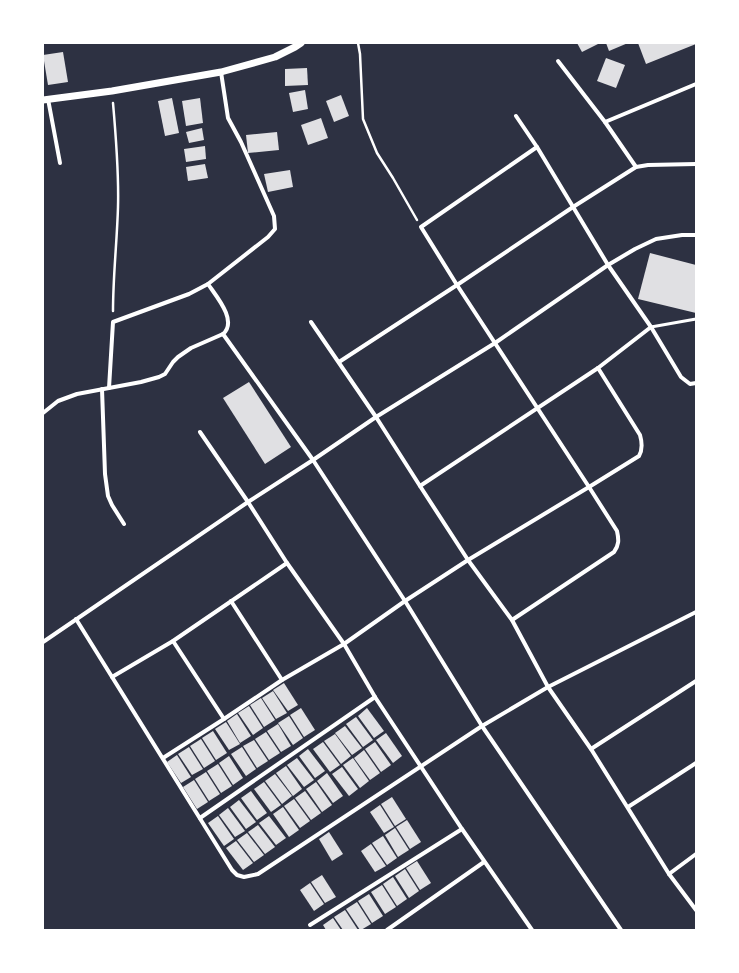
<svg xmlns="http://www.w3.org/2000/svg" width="739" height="973" viewBox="0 0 739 973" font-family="Rubik,sans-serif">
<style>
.building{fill:#e0e0e3}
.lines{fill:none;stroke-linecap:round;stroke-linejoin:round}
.path{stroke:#fff;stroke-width:2.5}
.service{stroke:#fff;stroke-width:3}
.minor{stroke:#fff;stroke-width:4}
.tertiary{stroke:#fff;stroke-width:7}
</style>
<rect width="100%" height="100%" fill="#2d3142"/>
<g class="building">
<polygon points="577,43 600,43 582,52"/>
<polygon points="606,43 628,43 609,51"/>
<polygon points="638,43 696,43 696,44 646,64"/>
<polygon points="63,52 68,82 48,85 43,55"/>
<polygon points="606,58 625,65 616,88 597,81"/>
<polygon points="307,68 308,85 285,86 285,69"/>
<polygon points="305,90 308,109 293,112 289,93"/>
<polygon points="341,95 349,116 334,122 326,101"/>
<polygon points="172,98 179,133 165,136 158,101"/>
<polygon points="200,98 203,123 186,126 182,101"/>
<polygon points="321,118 328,138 308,145 301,125"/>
<polygon points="202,128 204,140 189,143 186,132"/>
<polygon points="277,132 279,150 248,153 246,135"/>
<polygon points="205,146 206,159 186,162 184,149"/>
<polygon points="205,164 208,178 188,181 186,167"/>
<polygon points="290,170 293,187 268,192 264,174"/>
<polygon points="650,253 696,265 696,313 638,299"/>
<polygon points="249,382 291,447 265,464 223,398"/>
<polygon points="284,683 298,705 288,711 273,690"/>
<polygon points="273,691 287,713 276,719 262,698"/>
<polygon points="261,698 275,720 264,727 250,705"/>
<polygon points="249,706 263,728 253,735 238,713"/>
<polygon points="301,708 315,730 304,737 290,715"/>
<polygon points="367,708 384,731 374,738 358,716"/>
<polygon points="237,714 251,736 240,743 227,721"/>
<polygon points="289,716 303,738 293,745 278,723"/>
<polygon points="356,717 373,740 363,747 346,724"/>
<polygon points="226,722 240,744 229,750 215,729"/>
<polygon points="278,724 291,746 281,752 267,731"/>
<polygon points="345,726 362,748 352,755 335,733"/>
<polygon points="213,731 227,753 216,760 202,738"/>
<polygon points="266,732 280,753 269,760 255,739"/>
<polygon points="386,733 402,756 393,763 376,740"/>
<polygon points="335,734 351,756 341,764 324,741"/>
<polygon points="201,739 215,761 204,768 190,746"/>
<polygon points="254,740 268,761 257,768 243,746"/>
<polygon points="323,742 340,765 330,772 313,749"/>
<polygon points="375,742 391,765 381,772 365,749"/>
<polygon points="189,747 203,769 192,775 178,754"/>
<polygon points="242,747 256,769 246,776 231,754"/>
<polygon points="308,749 325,771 315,778 299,756"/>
<polygon points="364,750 380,773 370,780 354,758"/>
<polygon points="177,755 191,777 181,783 167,762"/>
<polygon points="229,756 243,778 233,785 219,763"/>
<polygon points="297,758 314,780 304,787 287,765"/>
<polygon points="353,758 369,781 360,788 343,765"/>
<polygon points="218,764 232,786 221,793 207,771"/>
<polygon points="286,766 302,789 293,796 276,773"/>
<polygon points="342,767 358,789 349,796 332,774"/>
<polygon points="206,772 220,794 209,801 195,779"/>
<polygon points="327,773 343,796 333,803 317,781"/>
<polygon points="275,774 292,796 282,804 265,781"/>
<polygon points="194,780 208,802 197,809 183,787"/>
<polygon points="264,782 281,805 271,812 254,789"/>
<polygon points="316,782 332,805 322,812 306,789"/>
<polygon points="251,791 267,813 257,820 241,798"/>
<polygon points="305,791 321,813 311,820 295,798"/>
<polygon points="392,797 406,819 395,826 381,804"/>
<polygon points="294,799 310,821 300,828 284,806"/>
<polygon points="239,800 256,822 246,829 230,807"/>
<polygon points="380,805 394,827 384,833 370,812"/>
<polygon points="283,807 299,830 289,837 273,814"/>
<polygon points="228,808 245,831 235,837 219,815"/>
<polygon points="218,816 234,839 224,846 208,823"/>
<polygon points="269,816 286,838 276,845 259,823"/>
<polygon points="407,820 421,842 410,849 396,827"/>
<polygon points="258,825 275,847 265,854 248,832"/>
<polygon points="395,828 409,850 398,857 385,835"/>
<polygon points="329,832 343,854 332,861 319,839"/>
<polygon points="247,833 264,855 254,862 237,840"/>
<polygon points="383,836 397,858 387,865 372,843"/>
<polygon points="236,841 253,863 243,870 226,848"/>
<polygon points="371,844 386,866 375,872 361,851"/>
<polygon points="417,861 431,883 420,890 406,868"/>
<polygon points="405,869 419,891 409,898 395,876"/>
<polygon points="322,875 336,897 325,903 311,882"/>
<polygon points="393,877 407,899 397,906 383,884"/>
<polygon points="310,883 324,904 314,911 300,890"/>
<polygon points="382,885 396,907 385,914 371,892"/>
<polygon points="369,894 383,916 372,923 358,901"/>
<polygon points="357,902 371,924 361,930 360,930 346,909"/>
<polygon points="345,910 358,930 343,930 334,917"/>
<polygon points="333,918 341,930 326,930 323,925"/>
</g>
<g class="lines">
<g class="path">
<polyline points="358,43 360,54 363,119 377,153 393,178 417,220"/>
<path d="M113 311C113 276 117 242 118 207 119 172 116 137 113 103"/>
</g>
<polyline class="service" points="651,327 696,319"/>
<g class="minor">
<polyline points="558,61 605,122 636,167"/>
<polyline points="48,99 60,163"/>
<polyline points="516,116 537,147 608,265 651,327 681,377 690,384 696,383"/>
<polyline points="605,122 696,84"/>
<polyline points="223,334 313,460 405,601 482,726 621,930"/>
<polyline points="339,362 457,285 573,207 636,167 648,165 696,164"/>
<path d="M598 368 640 435C642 442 643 449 639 456L589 487 468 560 512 620 548 687 591 749 669 874 696 910"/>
<polyline points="109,388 113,322 189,294 208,284"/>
<polyline points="102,389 105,474 108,496 112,505 124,524"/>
<path d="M43 413 58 401 77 394 141 382 159 377 165 374 173 362 178 357 191 348 223 334C238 321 216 296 208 284L268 237 275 229 274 216 241 142 228 118 221 72"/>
<polyline points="200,432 248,502 287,563 344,644 375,697 462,829 532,930"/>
<polyline points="420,486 598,368 651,327"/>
<polyline points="231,601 282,680"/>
<polyline points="76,619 232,870 237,875 244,877 258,874 482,726 548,687 696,612"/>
<path d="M512 620 614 552C619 545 619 540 617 531L589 487 457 285 421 227 537 147"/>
<polyline points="173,641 224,719"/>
<polyline points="43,642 46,640 248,502 313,460 376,417 495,343 608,265 635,249 656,239 682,235 696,235"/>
<polyline points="112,677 173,641 287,563"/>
<polyline points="591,749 696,681"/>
<polyline points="163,758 224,719 282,680 344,644 405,601 468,560 420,486 376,417 311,322"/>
<polyline points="628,807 696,763"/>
<polyline points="200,818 375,697"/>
<polyline points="669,874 696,854"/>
<polyline points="310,925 462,829"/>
<polyline points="387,930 484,862"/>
</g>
<polyline class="tertiary" points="43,100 112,91 221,72 275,57 295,47 301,43"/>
</g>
<rect width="739" height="973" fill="none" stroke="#ffffff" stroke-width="88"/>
</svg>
